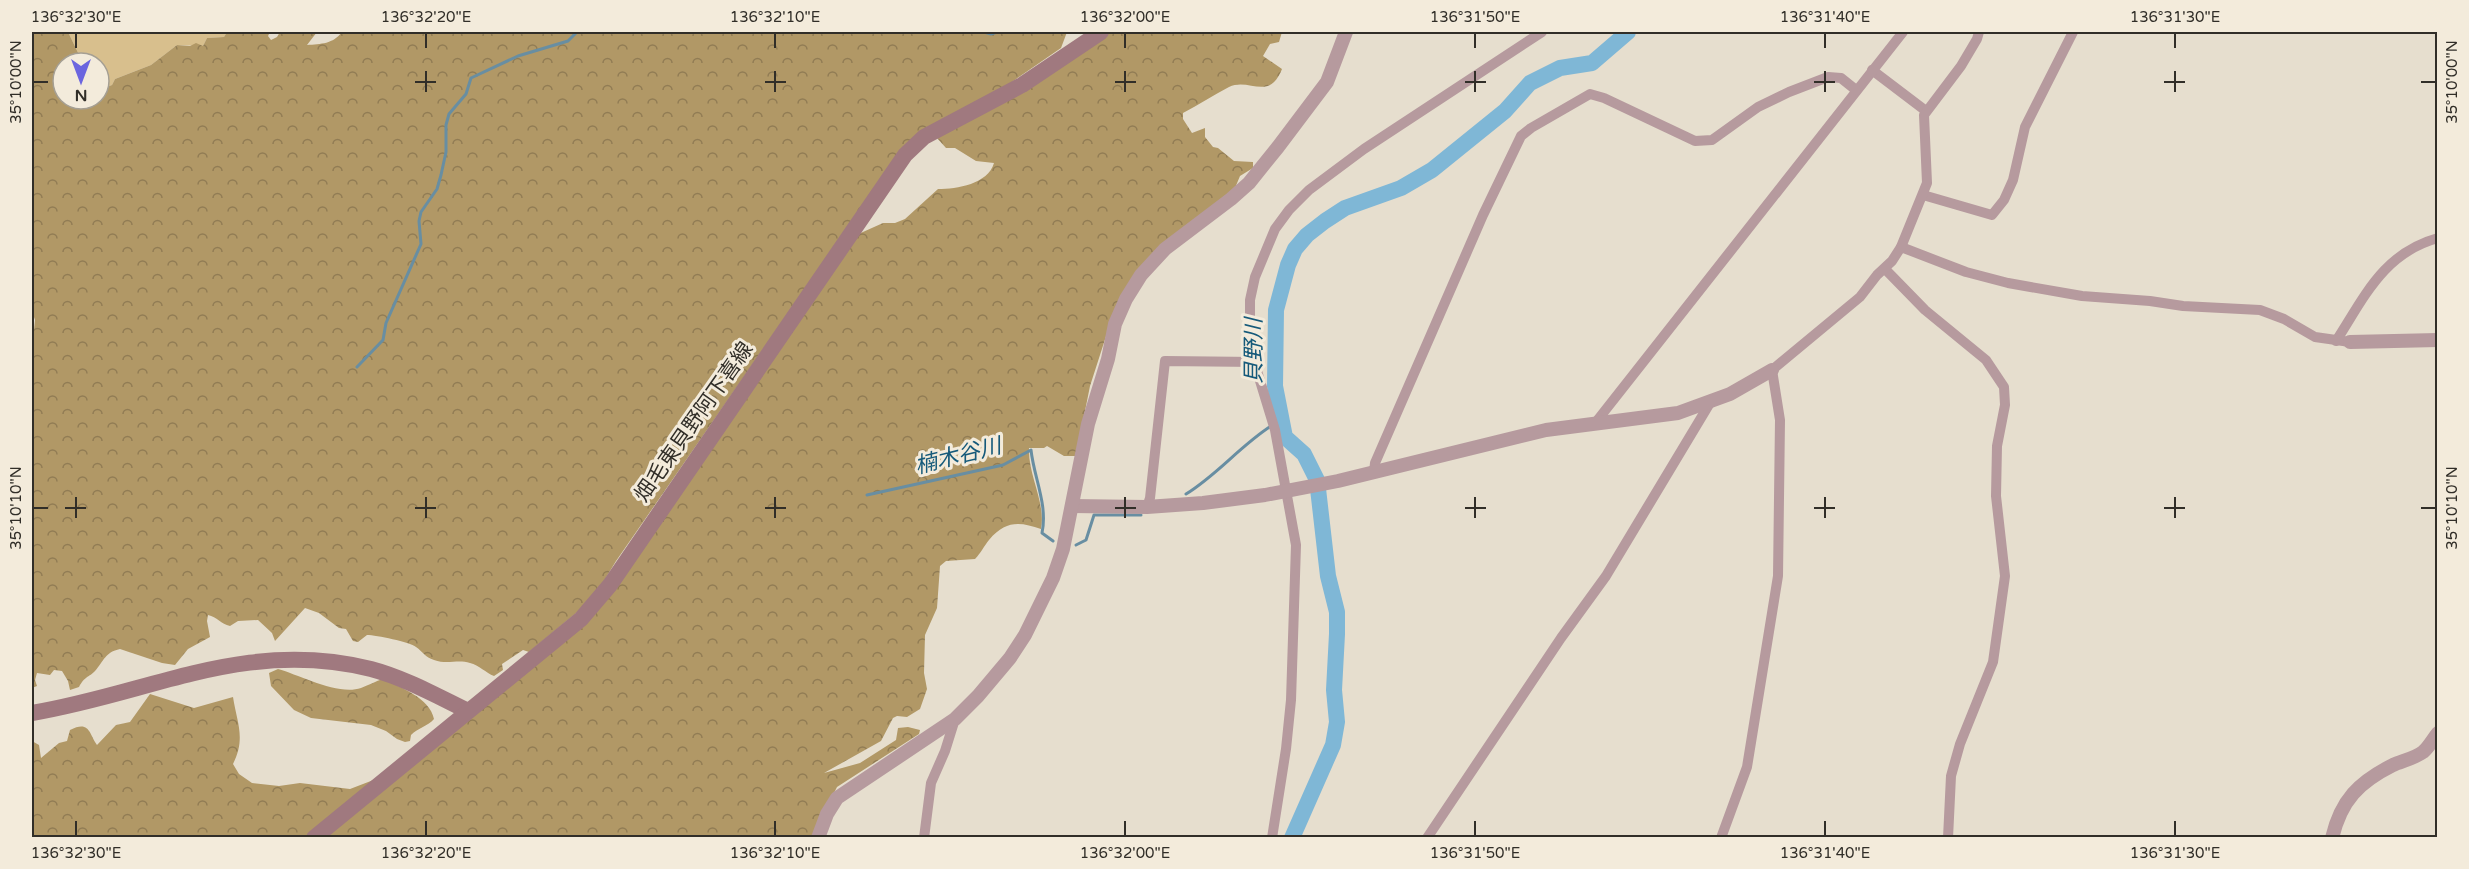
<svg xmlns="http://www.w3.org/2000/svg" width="2469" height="869" viewBox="0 0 2469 869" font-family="'Varela Round','Noto Sans JP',sans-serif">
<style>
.green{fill:#d8bf8d}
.forest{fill:url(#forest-crowns)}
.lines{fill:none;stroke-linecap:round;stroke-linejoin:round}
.stream{stroke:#688ea2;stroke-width:3}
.river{stroke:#7fb7d6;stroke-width:16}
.minor{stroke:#b69a9e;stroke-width:10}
.tertiary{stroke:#b69a9e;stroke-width:14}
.secondary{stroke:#a0797f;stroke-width:16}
.ticks{fill:none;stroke:#312e28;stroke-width:2}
.labels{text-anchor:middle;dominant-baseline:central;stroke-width:6;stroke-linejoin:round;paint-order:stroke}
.street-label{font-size:21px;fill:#312e28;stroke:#f3ebdb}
.water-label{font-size:22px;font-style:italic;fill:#165a7a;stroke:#f3ebdb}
.neatline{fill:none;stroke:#312e28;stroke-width:2}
.ticks-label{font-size:15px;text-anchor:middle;fill:#312e28}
</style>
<defs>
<pattern id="forest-crowns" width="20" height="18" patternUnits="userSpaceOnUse" patternTransform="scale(1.5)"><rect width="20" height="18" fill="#b19866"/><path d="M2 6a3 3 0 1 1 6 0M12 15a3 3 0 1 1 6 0" fill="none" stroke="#917c54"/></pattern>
</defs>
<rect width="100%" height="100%" fill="#e6dece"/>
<polygon class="green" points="70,32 227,32 224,37 207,38 203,46 177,45 151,65 115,79 112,85 99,90 99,63 83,63 69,34"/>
<g class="forest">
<path d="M32 32H70L69 34 83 63H63V99H99V90L112 85 115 79 151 65 177 45 190 46 196 43 203 46 207 38 224 37 227 32H270L268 36 271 40 277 37 280 32H317L307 45C321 44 333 44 342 32H1067L1061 48 890 166 616 561 593 599 529 652 523 650 502 664 503 670 494 676C486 673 479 665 470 663 457 659 448 665 434 660 425 657 423 652 416 647 410 642 376 635 367 635L358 642 353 641 346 629 339 628 319 613 305 608 275 641 272 633 258 620 238 621 230 626C221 624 217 617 208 615L207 621 210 637 188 649 175 665 162 663 120 649C105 652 104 661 95 671 88 678 85 676 79 687L70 690 68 681 62 671 54 670 50 675 37 673 35 680 37 686 32 688V332L34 330 35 320 32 311Z"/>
<path d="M1108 32H1282L1279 42 1270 44 1263 56 1282 69C1269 102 1249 77 1229 87 1214 95 1198 105 1183 113V119L1192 133 1205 128V137L1213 147 1218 148 1234 161 1253 162V168L1240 176 1235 188 1163 244 1109 327 1090 386 1076 456H1064L1047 446 1044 448H1029C1028 476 1046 502 1041 529 1020 522 1006 520 989 540 984 546 981 553 975 559L946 561 940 566 937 608 925 635 924 673 927 689 920 709 907 717 897 716 893 718 881 741 824 773 860 763 896 740 898 728 908 727 920 730 919 734 837 787 812 837 323 838 584 624 854 236 883 223H895L905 219 938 189C957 189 988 184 994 163L976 161 955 148H946L937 138Z"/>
<path d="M278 669C300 675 338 696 361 688 369 685 376 681 383 679 400 687 430 698 434 719 428 726 418 728 411 735L410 741 405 742 397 739 386 731 371 725 311 718 294 710 271 686 269 673Z"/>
<path d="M150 694 194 708 233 697C237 723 246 738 233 764L239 774 252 783 279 786 300 783 350 789 376 779 308 837H32V741L39 745 41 758 59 743 67 741 70 730C90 720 89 734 97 745L116 725 130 722Z"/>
</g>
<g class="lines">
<g class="stream">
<polyline points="874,32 892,32"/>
<polyline points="984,32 991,34 997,32"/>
<polyline points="357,367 383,340 386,323 421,244 419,221 421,212 437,189 441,175 446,152 446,125 449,114 466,94 471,78 518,56 568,41 577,32"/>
<path d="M1186 494C1217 475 1240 446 1271 426"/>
<path d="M867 495 1003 465 1031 450C1034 478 1048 505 1042 533L1053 541"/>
<polyline points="1076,545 1086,540 1094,515 1141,515"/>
</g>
<polyline class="river" points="1292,838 1333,745 1337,722 1334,690 1337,634 1337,612 1328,576 1317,480 1304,454 1285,437 1275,386 1276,310 1288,265 1295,249 1307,235 1325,221 1345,208 1401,188 1432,170 1505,111 1530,83 1560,68 1592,63 1628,32"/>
<g class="minor">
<polyline points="1872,70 1926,111"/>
<polyline points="1923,195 1992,215 2004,200 2013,180 2025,127 2073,32"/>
<polyline points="1901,247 1966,272 2008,283 2082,296 2150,301 2183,306 2260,310 2284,319 2315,337 2350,342"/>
<polyline points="1885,269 1925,310 1986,360 2004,387 2005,405 1997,446 1996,496 2005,576 1993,662 1960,744 1951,776 1948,838"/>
<path d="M2336 341C2364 298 2383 253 2438 238"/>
<polyline points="1596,422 1903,32"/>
<polyline points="1374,472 1375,463 1483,215 1521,136 1531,128 1590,94 1604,98 1695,141 1712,140 1758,107 1789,92 1828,77 1841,78 1856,90"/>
<polyline points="1147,507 1150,498 1165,361 1256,362"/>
<polyline points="924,838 931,783 945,751 955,719"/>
<polyline points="1272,838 1286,749 1291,700 1296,545 1275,430 1250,348 1250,300 1255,277 1275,229 1289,210 1309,190 1364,149 1542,32"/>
<polyline points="1427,838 1561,638 1606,576 1710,403"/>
<polyline points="1721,838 1747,767 1778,576 1780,420 1772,370 1860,297 1877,275 1892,261 1901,247 1927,183 1924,115 1961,66 1977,39 1979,32"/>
</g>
<g class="tertiary">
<polyline points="2350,342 2438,340"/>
<polyline points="1072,506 1147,507 1203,503 1265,495 1338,481 1546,430 1678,413 1730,394 1772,370"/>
<polyline points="818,838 827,814 837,798 955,719 978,696 1010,658 1025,635 1053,578 1063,549 1088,424 1108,359 1115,324 1126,299 1141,275 1165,249 1231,199 1249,183 1278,147 1327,82 1346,32"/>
<path d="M2332 838C2341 800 2359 782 2393 765 2402 761 2415 758 2423 752 2429 747 2433 739 2438 733"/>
</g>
<g class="secondary">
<path d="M32 713C152 693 245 638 371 669 405 678 437 696 468 711"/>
<polyline points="314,838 581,619 610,585 905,155 924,137 1022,85 1101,32"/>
</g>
</g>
<path class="ticks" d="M76 33V48M426 33V48M775 33V48M1125 33V48M1475 33V48M1825 33V48M2175 33V48M426 71V92M775 71V92M1125 71V92M1475 71V92M1825 71V92M2175 71V92M33 82H48M415 82H436M765 82H786M1115 82H1136M1465 82H1486M1814 82H1835M2164 82H2185M2421 82H2436M76 497V518M426 497V518M775 497V518M1125 497V518M1475 497V518M1825 497V518M2175 497V518M33 508H48M65 508H86M415 508H436M765 508H786M1115 508H1136M1465 508H1486M1814 508H1835M2164 508H2185M2421 508H2436M76 821V836M426 821V836M775 821V836M1125 821V836M1475 821V836M1825 821V836M2175 821V836"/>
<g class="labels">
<g class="street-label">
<text transform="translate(694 422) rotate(-55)">畑毛東貝野阿下喜線</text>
</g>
<g class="water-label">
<text transform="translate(1254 351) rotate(-90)">貝野川</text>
<text transform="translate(958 456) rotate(-14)">楠木谷川</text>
</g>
</g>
<rect width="2469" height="869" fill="none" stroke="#f3ebdb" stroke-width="66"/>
<g transform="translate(81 81) rotate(180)"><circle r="28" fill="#f3ebdb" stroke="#a59f93" stroke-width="1.5"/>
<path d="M0-4.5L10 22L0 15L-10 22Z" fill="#6b65df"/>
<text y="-9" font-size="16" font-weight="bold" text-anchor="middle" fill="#312e28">N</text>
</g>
<rect x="33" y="33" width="2403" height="803" class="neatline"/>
<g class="ticks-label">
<text x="76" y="22">136°32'30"E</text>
<text x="426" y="22">136°32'20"E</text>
<text x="775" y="22">136°32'10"E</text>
<text x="1125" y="22">136°32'00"E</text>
<text x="1475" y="22">136°31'50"E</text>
<text x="1825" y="22">136°31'40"E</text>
<text x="2175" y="22">136°31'30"E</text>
<text transform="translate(2452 82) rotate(-90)" y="5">35°10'00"N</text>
<text transform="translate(16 82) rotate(-90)" y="5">35°10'00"N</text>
<text transform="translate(2452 508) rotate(-90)" y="5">35°10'10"N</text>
<text transform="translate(16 508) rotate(-90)" y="5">35°10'10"N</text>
<text x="76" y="858">136°32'30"E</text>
<text x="426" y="858">136°32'20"E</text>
<text x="775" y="858">136°32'10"E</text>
<text x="1125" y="858">136°32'00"E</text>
<text x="1475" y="858">136°31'50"E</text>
<text x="1825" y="858">136°31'40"E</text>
<text x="2175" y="858">136°31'30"E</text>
</g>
</svg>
